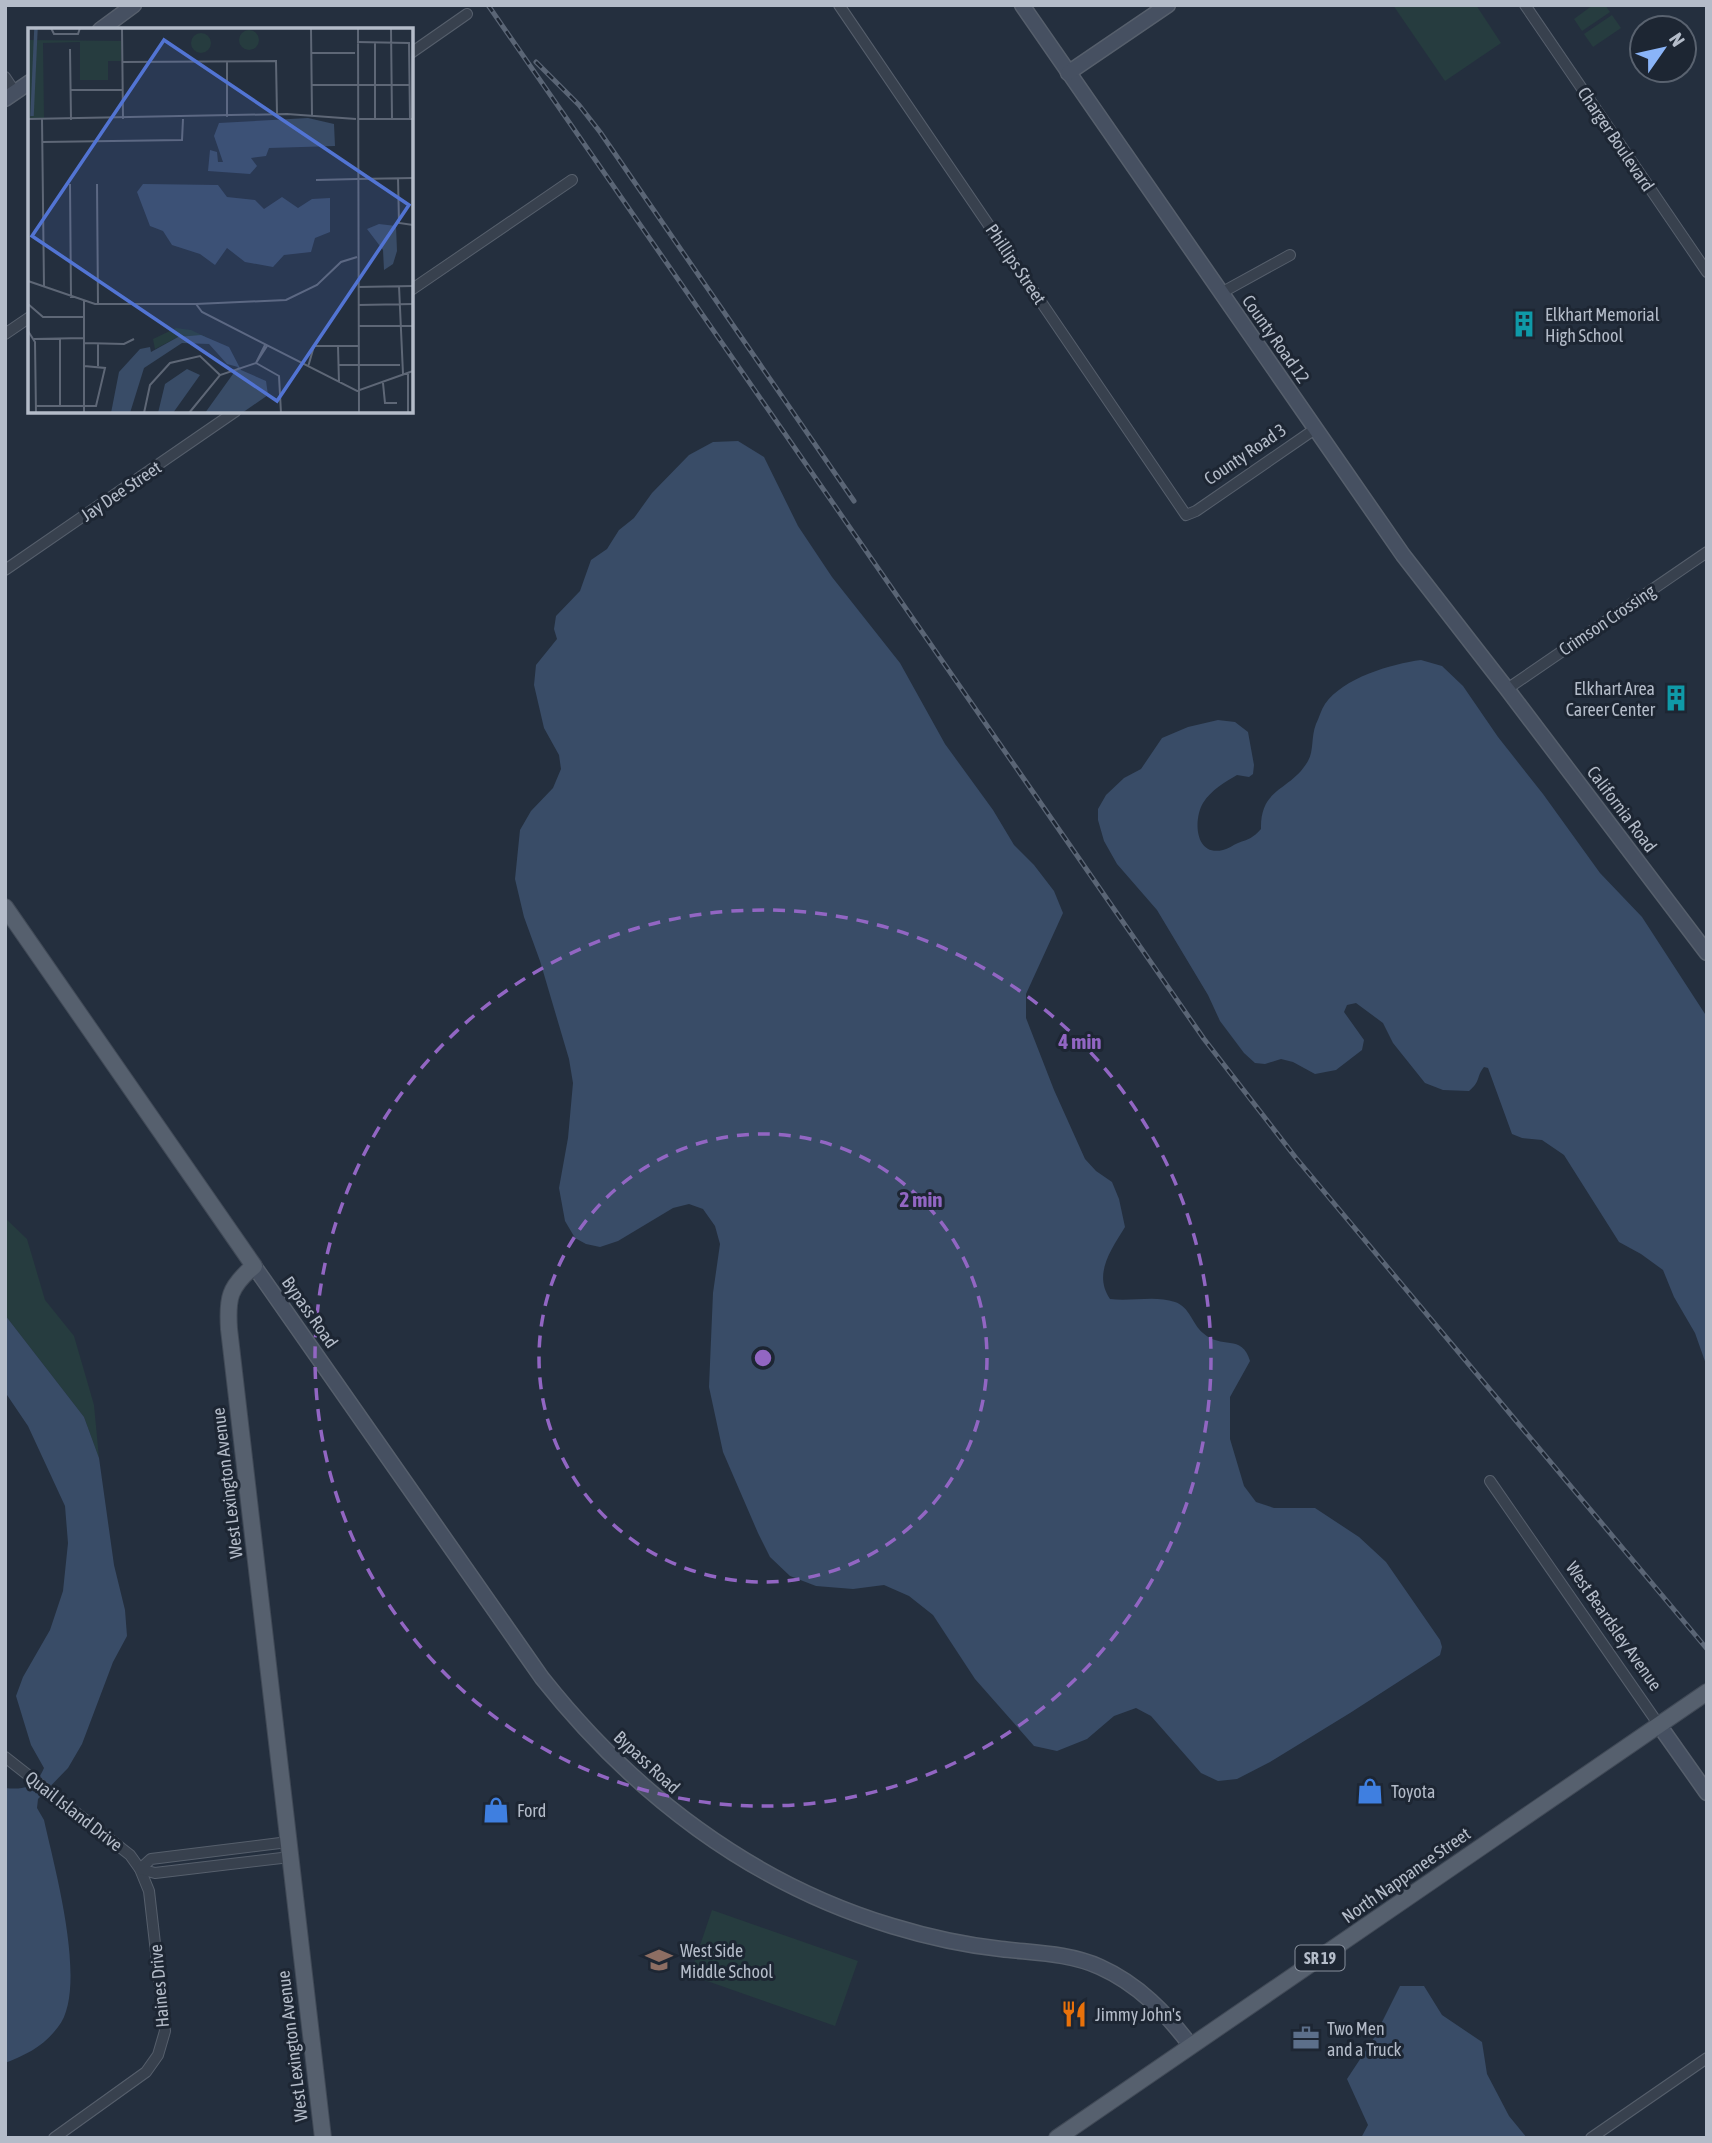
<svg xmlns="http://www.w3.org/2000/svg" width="1712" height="2143" viewBox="0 0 1712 2143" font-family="'Asap Condensed',sans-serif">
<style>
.green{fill:#263c3f}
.water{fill:#394c67}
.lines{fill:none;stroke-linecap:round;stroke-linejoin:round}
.street-casing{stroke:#565f6c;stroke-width:12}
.secondary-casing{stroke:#565f6c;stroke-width:17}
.primary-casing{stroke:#414a57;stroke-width:18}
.street{stroke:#38414e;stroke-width:10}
.secondary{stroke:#465061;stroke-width:14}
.primary{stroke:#56606e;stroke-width:16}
.rail-casing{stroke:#5a6575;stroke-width:5}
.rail{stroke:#1d2633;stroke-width:2.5;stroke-dasharray:8;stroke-linecap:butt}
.ring{fill:none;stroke:#9266c3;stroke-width:3.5;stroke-dasharray:12 9}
.labels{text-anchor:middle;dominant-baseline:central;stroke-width:6;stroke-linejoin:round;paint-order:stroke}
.shield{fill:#1d2633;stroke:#878f9c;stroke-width:2}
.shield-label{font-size:16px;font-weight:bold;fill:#b4bcc9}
.street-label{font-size:18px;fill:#b4bcc9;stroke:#1d2633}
.poi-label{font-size:18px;fill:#b4bcc9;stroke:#1d2633;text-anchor:start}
.inset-river{fill:none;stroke:#394c67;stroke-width:3.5}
.inset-road{fill:none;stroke:#5e6776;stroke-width:2}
.view{fill:#5274d3;fill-opacity:0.15;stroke:#5274d3;stroke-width:3.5}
.inset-edge{fill:none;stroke:#b4bcc9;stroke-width:3.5}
.centre{fill:#9266c3;stroke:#1d2633;stroke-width:3.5}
.ring-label{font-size:21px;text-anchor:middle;font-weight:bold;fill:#9266c3;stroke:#1d2633;stroke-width:6;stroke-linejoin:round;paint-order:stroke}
</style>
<rect width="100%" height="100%" fill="#242f3e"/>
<g class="green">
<polygon points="1393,5 1476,5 1501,43 1445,81"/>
<polygon points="1593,5 1605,5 1610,12 1582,31 1574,19"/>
<polygon points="1612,15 1621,28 1593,47 1584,34"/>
<polygon points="5,1218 27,1239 45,1300 74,1336 94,1405 99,1458 84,1417 5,1315"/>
<polygon points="712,1910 858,1961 835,2026 690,1975"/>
</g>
<g class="water">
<path d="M738 441 764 457 798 526 832 577 900 663 945 744 993 810 1014 845 1034 865 1054 891 1063 913 1026 994V1018L1054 1090 1085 1159 1096 1171 1112 1182 1119 1199 1125 1227C1111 1250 1093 1274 1110 1299 1131 1302 1154 1295 1175 1302 1190 1307 1192 1324 1203 1333 1221 1350 1242 1333 1250 1361L1230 1397V1439L1244 1486 1256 1502 1274 1508H1315L1359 1537 1386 1562 1440 1640 1442 1647 1440 1655 1350 1713 1270 1762 1237 1779 1218 1781 1201 1773 1151 1716 1136 1708 1114 1716 1087 1739 1057 1751 1034 1746 975 1679 933 1615 909 1596 884 1585 853 1589 816 1586 790 1576 770 1557 758 1533 723 1452 709 1387 713 1293 720 1244 715 1226 703 1209 689 1204 673 1208 618 1241 600 1247 586 1244 575 1238 565 1221 559 1188 568 1138 573 1083 569 1059 540 961 524 917 515 879 520 830 531 811 553 788 561 769 559 755 544 728 534 685 536 665 557 639 554 629 556 616 580 591 591 560 607 549 619 530 634 518 652 493 689 455 713 442Z"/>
<path d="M1421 660 1442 666 1463 686 1498 737 1543 794 1600 873 1642 917 1707 1017V1367L1695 1333 1674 1297 1663 1270 1641 1254 1619 1242 1564 1155 1542 1140 1522 1138 1512 1134 1488 1068 1484 1067C1476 1077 1481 1081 1469 1091L1443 1090 1425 1083 1393 1043 1383 1023 1356 1003 1347 1005 1344 1012 1364 1040 1362 1050 1336 1070 1315 1074 1293 1062 1281 1059 1265 1064 1255 1063 1244 1053 1220 1021 1208 995 1157 910 1117 864 1104 841 1098 820V809L1106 795 1124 778 1141 769 1162 738 1188 727 1218 720 1235 722 1248 732 1254 765 1253 774 1249 777 1237 775C1225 782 1211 790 1203 803 1193 820 1195 857 1223 850 1228 849 1233 845 1238 843 1249 839 1253 838 1261 829 1260 787 1291 791 1308 761 1314 751 1311 736 1316 724 1319 718 1321 710 1325 704 1343 678 1391 664 1421 660Z"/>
<path d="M5 1315 84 1417 99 1458 114 1565 125 1610 127 1636 113 1662 82 1744 68 1768 38 1799 37 1808 44 1820C54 1866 89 1989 58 2027 44 2046 26 2055 5 2063V1788C25 1790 36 1787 44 1768L31 1745 16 1696 23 1677 50 1630 63 1591 68 1543 65 1506 28 1426 5 1392Z"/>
<polygon points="1400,1986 1424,1986 1442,2015 1482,2042 1487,2074 1509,2116 1527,2138 1361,2138 1368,2125 1347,2079 1374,2038"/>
</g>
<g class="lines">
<g class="street-casing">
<g id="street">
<polyline points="839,5 1186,515 1196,511 1315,429"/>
<polyline points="1525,5 1707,272"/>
<polyline points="411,53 467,14"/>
<polyline points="5,77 15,92"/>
<polyline points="411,290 572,180"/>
<polyline points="1221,293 1290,255"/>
<polyline points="5,334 30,317"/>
<polyline points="5,570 236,411"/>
<polyline points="1507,689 1707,552"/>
<polyline points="1490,1481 1659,1725"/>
<polyline points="5,1757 130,1855 140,1869 149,1891 165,2031 158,2055 146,2072 54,2138"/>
<polyline points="288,1842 151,1859 140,1869 155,1873 290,1857"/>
<polyline points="1591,2138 1707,2058"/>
</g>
</g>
<g class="secondary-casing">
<g id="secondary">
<polyline points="1022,5 1403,555 1507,689 1707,953"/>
<polyline points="100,30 134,5"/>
<polyline points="1068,73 1168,5"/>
<polyline points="5,99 30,82"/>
<path d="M254 1266 542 1678C633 1793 750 1883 892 1926 928 1937 964 1945 1001 1949 1034 1953 1069 1953 1100 1967 1138 1984 1166 2013 1191 2046"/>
<polyline points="1659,1725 1707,1793"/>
</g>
</g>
<g class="primary-casing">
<g id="primary">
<path d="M5 907 254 1266C229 1287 227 1298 229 1329L323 2138"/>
<polyline points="1057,2138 1707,1692"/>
</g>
</g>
<use href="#street" class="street"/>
<use href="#secondary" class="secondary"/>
<use href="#primary" class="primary"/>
<g class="rail-casing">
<g id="rail">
<polyline points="488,5 1204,1039 1296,1158 1707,1649"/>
<polyline points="536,62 579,105 600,132 854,501"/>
</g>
</g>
<use href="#rail" class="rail"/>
</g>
<g class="ring">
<circle cx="763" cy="1358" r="224"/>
<circle cx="763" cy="1358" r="448"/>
</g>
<defs>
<g id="building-bare" transform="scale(2.1)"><path d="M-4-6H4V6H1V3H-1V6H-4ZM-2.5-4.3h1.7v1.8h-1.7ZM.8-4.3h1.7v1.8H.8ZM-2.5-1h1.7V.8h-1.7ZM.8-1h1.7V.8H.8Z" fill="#0f9aa8" stroke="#1d2633" stroke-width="2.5" paint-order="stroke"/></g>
<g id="shop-bare" transform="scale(2.1)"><path d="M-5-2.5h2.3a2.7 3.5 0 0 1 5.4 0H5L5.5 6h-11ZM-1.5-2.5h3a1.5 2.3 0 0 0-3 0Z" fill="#3f7fe0" stroke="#1d2633" stroke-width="2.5" paint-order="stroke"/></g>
<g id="school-bare" transform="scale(2.1)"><path d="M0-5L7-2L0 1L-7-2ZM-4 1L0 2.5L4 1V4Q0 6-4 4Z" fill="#8d6e63" stroke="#1d2633" stroke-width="2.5" paint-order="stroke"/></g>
<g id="restaurant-bare" transform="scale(2.1)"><path d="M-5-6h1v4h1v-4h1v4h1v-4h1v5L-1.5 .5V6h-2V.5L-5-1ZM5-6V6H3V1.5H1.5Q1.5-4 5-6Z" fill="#e8710a" stroke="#1d2633" stroke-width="2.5" paint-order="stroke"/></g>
<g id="office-bare" transform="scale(2.1)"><path d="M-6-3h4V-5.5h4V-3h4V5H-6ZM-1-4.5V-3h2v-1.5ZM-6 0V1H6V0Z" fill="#5c6f8a" stroke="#1d2633" stroke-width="2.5" paint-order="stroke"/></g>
</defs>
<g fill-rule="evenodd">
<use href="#building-bare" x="1524" y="324"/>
<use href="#building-bare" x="1676" y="698"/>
<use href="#shop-bare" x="1370" y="1791"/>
<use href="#shop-bare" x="496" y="1810"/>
<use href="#school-bare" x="659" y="1960"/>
<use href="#restaurant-bare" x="1074" y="2014"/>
<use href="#office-bare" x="1306" y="2038"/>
</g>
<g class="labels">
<rect class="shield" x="1295.5" y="1945.5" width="49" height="25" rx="5"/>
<g class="shield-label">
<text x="1320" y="1958">SR 19</text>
</g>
<g class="street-label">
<text transform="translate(1616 139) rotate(56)">Charger Boulevard</text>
<text transform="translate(1016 264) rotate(56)">Phillips Street</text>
<text transform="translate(1276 339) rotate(55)">County Road 12</text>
<text transform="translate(1245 454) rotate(-34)">County Road 3</text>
<text transform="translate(121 491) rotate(-34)">Jay Dee Street</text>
<text transform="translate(1607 620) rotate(-34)">Crimson Crossing</text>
<text transform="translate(1622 809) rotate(53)">California Road</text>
<text transform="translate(310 1312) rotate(55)">Bypass Road</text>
<text transform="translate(227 1483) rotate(-97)">West Lexington Avenue</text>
<text transform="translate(1614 1626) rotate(55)">West Beardsley Avenue</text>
<text transform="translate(647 1762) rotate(43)">Bypass Road</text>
<text transform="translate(74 1811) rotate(38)">Quail Island Drive</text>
<text transform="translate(1406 1875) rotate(-35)">North Nappanee Street</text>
<text transform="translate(159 1986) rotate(-95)">Haines Drive</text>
<text transform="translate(292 2046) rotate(-97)">West Lexington Avenue</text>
</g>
<g class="poi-label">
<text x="1545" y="314">Elkhart Memorial<tspan x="1545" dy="21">High School</tspan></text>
<text x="1655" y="688" text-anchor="end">Elkhart Area<tspan x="1655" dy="21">Career Center</tspan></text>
<text x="1391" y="1791">Toyota</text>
<text x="517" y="1810">Ford</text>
<text x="680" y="1950">West Side<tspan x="680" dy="21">Middle School</tspan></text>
<text x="1095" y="2014">Jimmy John's</text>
<text x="1327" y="2028">Two Men<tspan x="1327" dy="21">and a Truck</tspan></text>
</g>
</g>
<g transform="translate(28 28)">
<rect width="385" height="385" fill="#242f3e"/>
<path d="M211 12a10 10 0 1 1 20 0a10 10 0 1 1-20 0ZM163 15a10 10 0 1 1 20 0a10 10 0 1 1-20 0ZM0 12 93 13V33H80V52H52V14L15 15 16 91 0 90ZM148 300 163 302 178 309H150L127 321 125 311Z" fill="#263c3f"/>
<path d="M280 90 306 96 307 118 241 120 238 128 223 130 229 138 222 146 180 143 182 122 189 124 190 134H195L186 108 191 95ZM115 156 190 157 199 169 227 172 236 181 254 169 270 180 284 171 302 170V204L287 210 283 224 256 227 245 239 217 234 199 220 187 237 172 226 144 217 135 203 122 198 109 164ZM351 196 368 198 369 223 365 236 356 242 355 222 339 201ZM173 307 201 319 213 342 238 353 240 367 214 385H177L210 339 199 336 181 316 154 315 116 340 102 385H83L91 344 112 321 122 319 123 324 150 309ZM159 341 172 347 145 385H130L137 356Z" fill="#394c67"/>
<path class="inset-river" d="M4 88 8 0"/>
<path class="inset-road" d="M23 0 26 6H50L52 0M94 0 95 91M283 0 284 87M330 0 331 385M363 0 364 91M329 14 381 15 382 91M347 15V91M42 21 43 92M283 25H327M95 34 248 33 249 86M199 34V89M284 57H382M43 62H95M0 91 259 86 328 91M14 91 16 259M330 91H384M15 114 154 112 155 91M370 150 371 195 385 197M329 151 385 150M288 152 329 151M42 156 43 270M69 156 70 276M0 253 67 276H168L174 284 329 363 385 343M371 258 375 346M330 259 385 258M56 273V385M0 276 15 289H55M168 276 258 272 289 257 313 234 329 229M330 277 385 276M330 298H385M0 303 7 314 8 385M6 311 56 310M56 315 96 316 106 311M70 315V338M237 317 228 335 239 318M310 318 311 355M310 337H372M280 339 286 318H330M355 355 357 375H369M8 378H68L77 340 56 338M32 378V310M116 385 122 357 142 335 172 328 192 347M161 385 192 347 228 335 251 348 253 385M380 385V345"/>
<path class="view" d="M136 12 381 177 249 373 4 208Z"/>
<rect width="385" height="385" class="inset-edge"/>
</g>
<circle cx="763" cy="1358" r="10" class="centre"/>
<g class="ring-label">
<text x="1080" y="1049">4 min</text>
<text x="921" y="1207">2 min</text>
</g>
<rect width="1712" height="2143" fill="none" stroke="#b4bcc9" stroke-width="14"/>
<g transform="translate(1663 49) rotate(56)"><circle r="33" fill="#1d2633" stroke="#59626f" stroke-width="2"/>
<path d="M0-5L12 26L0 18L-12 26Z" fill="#8ab4f8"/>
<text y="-10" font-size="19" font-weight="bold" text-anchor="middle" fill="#b4bcc9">N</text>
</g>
</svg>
